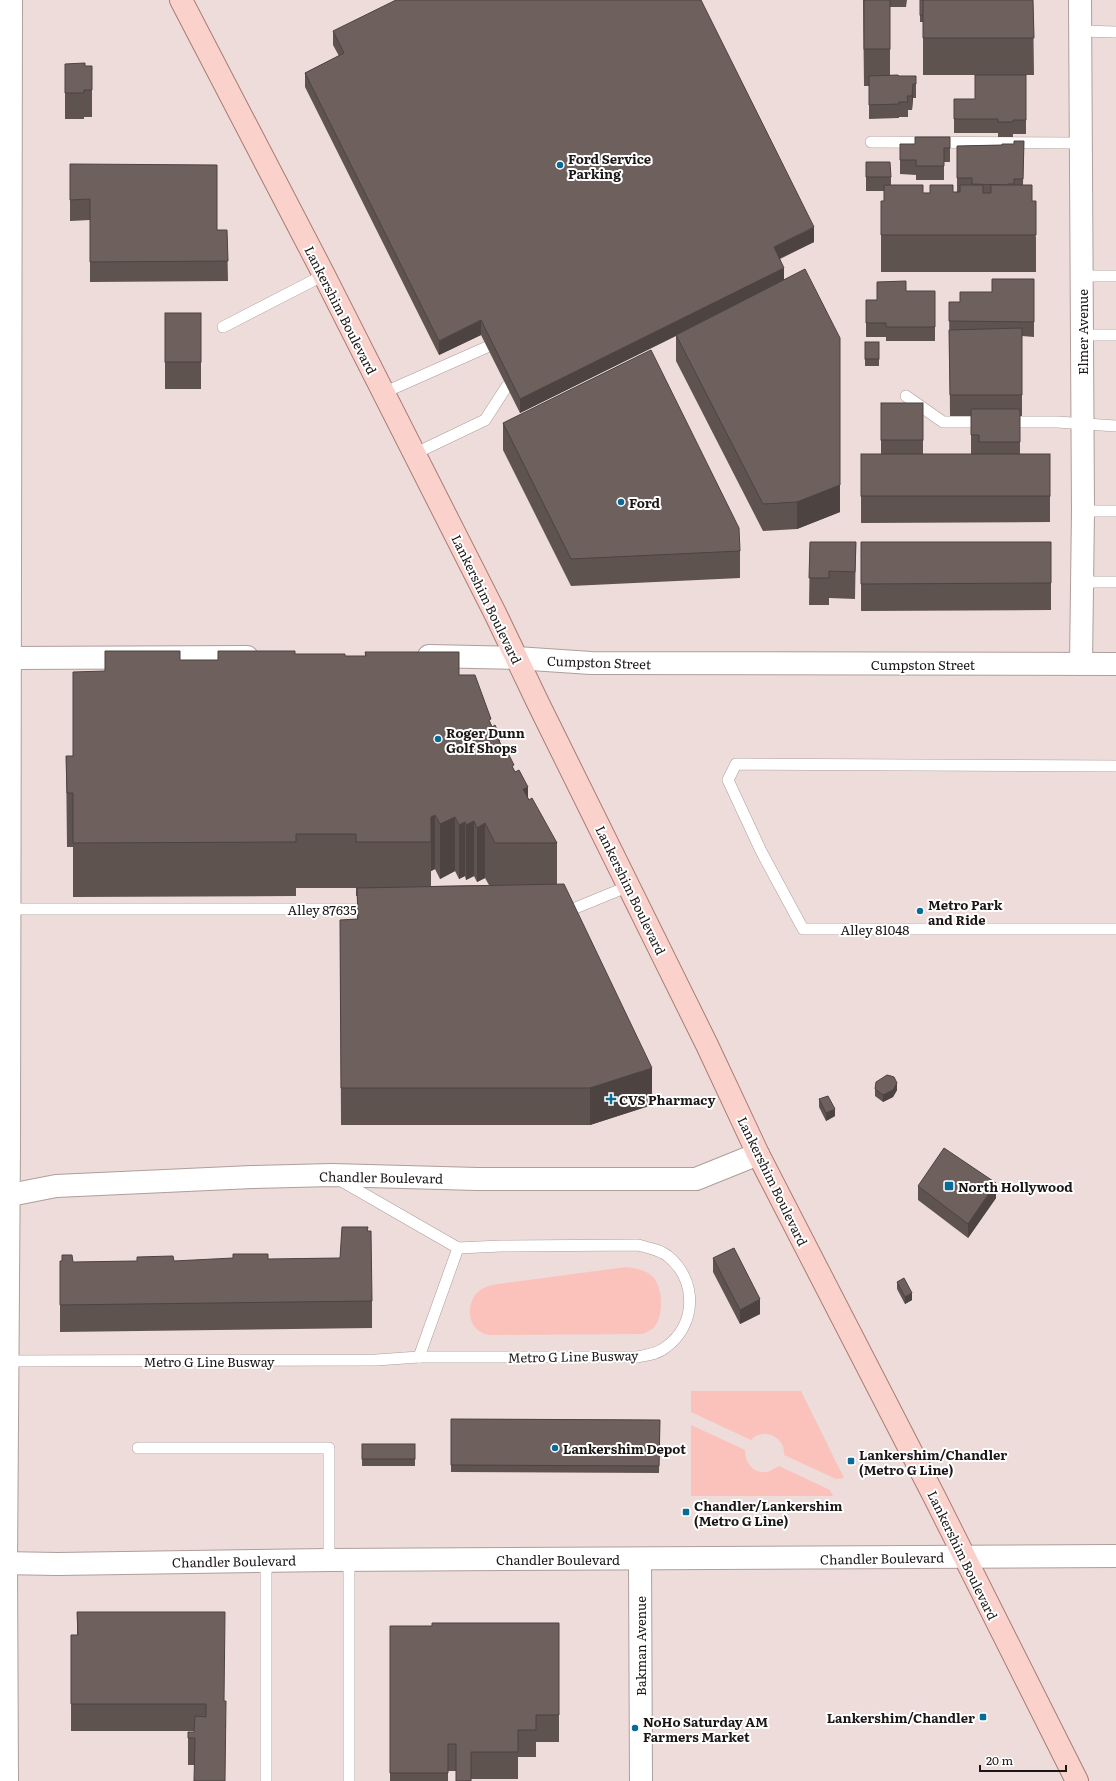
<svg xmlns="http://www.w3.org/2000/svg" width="1116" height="1781" viewBox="0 0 1116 1781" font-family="Literata,serif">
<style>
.green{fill:#fac2bb}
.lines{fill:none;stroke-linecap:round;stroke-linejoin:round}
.lane-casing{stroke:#ae9e9c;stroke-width:12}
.street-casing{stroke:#ae9e9c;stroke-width:24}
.secondary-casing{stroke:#ae9e9c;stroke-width:24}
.primary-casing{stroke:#aa7c76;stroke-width:24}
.lane{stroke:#fff;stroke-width:11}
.street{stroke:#fff;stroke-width:22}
.secondary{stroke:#fff;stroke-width:22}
.primary{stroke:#fad1cb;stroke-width:22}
.wall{fill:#5f5350;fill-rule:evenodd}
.shaded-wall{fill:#4d4341}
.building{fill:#6e605d;stroke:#4d4341}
.poi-dot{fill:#076b99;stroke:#fff;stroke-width:1.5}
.labels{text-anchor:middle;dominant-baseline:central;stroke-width:4;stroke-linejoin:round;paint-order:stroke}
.poi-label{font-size:13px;font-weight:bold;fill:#1c1716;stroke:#fff;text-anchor:start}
.street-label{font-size:13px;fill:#1c1716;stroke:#fff}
</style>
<rect width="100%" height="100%" fill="#eddcd9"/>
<g class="green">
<path d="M626 1267C636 1268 645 1270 652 1276 663 1286 664 1314 655 1326 652 1330 647 1332 642 1334L490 1335C468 1333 464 1305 478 1292 483 1287 491 1285 498 1284Z"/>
<path d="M691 1391H801L844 1478 836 1479 784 1455C786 1437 763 1427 751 1440L691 1412Z"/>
<path d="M691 1425 745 1450C745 1463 753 1474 768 1472L779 1466 830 1490 833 1496H691Z"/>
</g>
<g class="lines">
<g class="lane-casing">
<g id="lane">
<polyline points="1080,31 1116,32"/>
<polyline points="871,142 1080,143"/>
<polyline points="1081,276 1116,276"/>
<polyline points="223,327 324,275"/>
<polyline points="1082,335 1116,335"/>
<polyline points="383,393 487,347"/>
<polyline points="906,396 943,422 985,422"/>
<polyline points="1006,422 1057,422 1116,426"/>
<polyline points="414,454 485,420 507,386"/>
<polyline points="1083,511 1116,511"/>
<polyline points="1082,582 1116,582"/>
<polyline points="1116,766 736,764 728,780 761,851 803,929 1116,929"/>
<polyline points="9,909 371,909"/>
<polyline points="562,909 573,909 629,886"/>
<polyline points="338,1179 458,1248"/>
<polyline points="419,1357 458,1248"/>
<path d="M4 1361 376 1360 419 1357H637C647 1355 658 1354 666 1347 696 1325 698 1282 669 1257 661 1250 649 1248 638 1245L501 1246 458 1248"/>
<polyline points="138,1448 329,1448 329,1560"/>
<polyline points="266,1560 266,1781"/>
<polyline points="349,1781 349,1560"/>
</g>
</g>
<g class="street-casing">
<g id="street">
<polyline points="1080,0 1083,511 1081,664"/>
<polyline points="429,656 516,658 591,663 1116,664"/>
<polyline points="10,658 247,657"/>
<polyline points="640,1559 641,1781"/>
</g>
</g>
<g class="secondary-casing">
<g id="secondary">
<polyline points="0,1197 56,1186 252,1177 332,1175 477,1179 696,1179 758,1154"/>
<polyline points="0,1563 58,1564 329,1560 1116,1556"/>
<polyline points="7,1781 6,1563 9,1145 11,0"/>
</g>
</g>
<g class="primary-casing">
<polyline id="primary" points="181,0 324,275 495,613 538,703 707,1045 758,1154 934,1496 1077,1781"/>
</g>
<use href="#lane" class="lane"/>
<use href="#street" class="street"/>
<use href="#secondary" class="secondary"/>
<use href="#primary" class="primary"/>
</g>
<g class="wall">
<polygon points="863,0 907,0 906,7 890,7 890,75 899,76 916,76 916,98 913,98 912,110 908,110 908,117 899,117 899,118 869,119 869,86 864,86"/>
<polygon points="920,0 1033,0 1034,75 1020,75 1026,75 1026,134 1013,134 1013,137 998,137 998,133 954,133 954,99 975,99 975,75 923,75 923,22 920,22"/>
<polygon points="333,31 814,242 780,259 784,280 840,512 797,529 763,531 676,361 676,336 520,413 481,335 439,355 305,87 305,73 339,56 333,45"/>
<polygon points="65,64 85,66 92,66 92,117 84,117 84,119 65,119"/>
<polygon points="950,137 950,162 944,162 944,180 916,180 916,175 900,174 900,144 915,144"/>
<polygon points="1024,141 1023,185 1032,201 1036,238 1036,272 881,272 881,201 884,201 884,191 866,191 866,162 891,177 891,185 923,193 957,192 957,146 1002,145 1014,144"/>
<polygon points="70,164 217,230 227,230 228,281 90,282 90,220 70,221"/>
<polygon points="1034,279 1034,337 1022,336 1022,416 1020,416 1020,454 1050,454 1050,522 861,523 861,454 881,454 881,403 923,403 923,454 971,454 971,416 950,416 949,302 960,302"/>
<polygon points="906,291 935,291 935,341 886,341 886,337 866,337 866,300 877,300"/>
<rect x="165" y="313" width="36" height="76"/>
<rect x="865" y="342" width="14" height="24"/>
<polygon points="503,423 740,551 740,578 571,586 503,450"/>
<polygon points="810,542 856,542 855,599 829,598 829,605 809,605"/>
<polygon points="861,542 1051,542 1051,610 861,611"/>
<path d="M105 651 180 660H218L295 654 345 656H365V652L459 675 491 724 528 798 557 843V884L652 1105 590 1125H341L340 920 357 919V896H356V888H296V896L73 897V847H67L66 756H73L105 671ZM435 869 440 879 455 871 459 879 465 876 466 880 474 876 477 882 485 878 489 885 431 886V871Z"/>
<polygon points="875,1089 897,1090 893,1097 883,1102 875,1096"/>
<polygon points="819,1099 835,1116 826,1121 819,1107"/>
<polygon points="918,1186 996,1198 968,1238 918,1200"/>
<polygon points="368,1231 372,1301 372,1328 60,1332 60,1261 62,1261 62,1255 73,1262 174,1261 340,1258"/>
<polygon points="713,1258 760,1314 740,1324 713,1272"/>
<polygon points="897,1282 912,1300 905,1304 897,1289"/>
<polygon points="451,1419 660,1420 659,1473 451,1472"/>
<rect x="362" y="1444" width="53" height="22"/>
<polygon points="77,1612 224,1701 226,1728 194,1765 188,1765 188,1732 194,1732 194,1731 71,1731 71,1635 77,1635"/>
<polygon points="559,1623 559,1742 536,1742 536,1757 518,1757 518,1779 471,1779 456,1771 448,1771 448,1781 390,1781 390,1626 432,1626"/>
</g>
<g class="shaded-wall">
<polygon points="913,84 913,98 912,110 912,96"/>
<polygon points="814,227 814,242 774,261 774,247"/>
<polygon points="784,268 784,282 520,413 520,399"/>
<polygon points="481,320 481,335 439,355 439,341"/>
<polygon points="840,338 840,512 797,529 797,502"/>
<polygon points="500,736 500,790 497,737"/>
<polygon points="528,787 528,841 523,844 523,789"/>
<polygon points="435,815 435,869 431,871 431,817"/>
<polygon points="455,817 455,871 440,879 440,824"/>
<polygon points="474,821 474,876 466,880 466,825"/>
<polygon points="465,822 465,876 459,879 459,825"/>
<polygon points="485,823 485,878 477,882 477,828"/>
<polygon points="652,1068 652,1105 590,1125 590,1088"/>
<polygon points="897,1083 897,1090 893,1097 883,1102 883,1095"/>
<polygon points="835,1109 835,1116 826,1121 826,1113"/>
<polygon points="996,1183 996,1198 968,1238 968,1224"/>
<polygon points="912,1293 912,1300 905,1304 905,1297"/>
<polygon points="760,1299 760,1314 740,1324 740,1310"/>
</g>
<g class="building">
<polygon points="396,0 701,0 814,227 774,247 784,268 520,399 481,320 439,341 305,73 344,53 333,31"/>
<rect x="864" y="0" width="26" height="49"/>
<rect x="920" y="0" width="3" height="15"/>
<polygon points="923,0 1033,0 1034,38 923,38"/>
<polygon points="85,63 85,66 92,66 92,90 84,90 84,93 65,93 65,64"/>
<polygon points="898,75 899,76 916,76 916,84 913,84 912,96 907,96 908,102 899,102 899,104 869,105 869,76"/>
<polygon points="975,75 1026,75 1026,120 1013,120 1013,122 998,122 998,119 954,119 954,99 975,99"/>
<polygon points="915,137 950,137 950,148 944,148 944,166 916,166 916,160 900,160 900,144 915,144"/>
<polygon points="1014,141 1024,141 1023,179 1014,179 1014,184 1008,184 1008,185 972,184 972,178 957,178 957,146 1002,145 1002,144 1014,144"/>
<polygon points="866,162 890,162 891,177 866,177"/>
<polygon points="70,164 217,165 217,230 227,230 228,261 90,262 90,199 70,200"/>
<polygon points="884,185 923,185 923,193 930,193 930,185 953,185 953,192 960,192 960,185 983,185 983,193 991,193 991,185 1032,185 1032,201 1036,201 1036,235 881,235 881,201 884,201"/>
<polygon points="805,269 840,338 840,485 797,502 763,504 676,335"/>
<polygon points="992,279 1034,279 1034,322 949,321 949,302 960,302 960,292 992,292"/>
<polygon points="906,281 906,291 935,291 935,327 886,327 886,323 866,323 866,300 877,300 877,282"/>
<rect x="165" y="313" width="36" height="49"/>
<polygon points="1022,328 1022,395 950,395 949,330"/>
<rect x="865" y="342" width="14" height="17"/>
<polygon points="651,350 739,528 740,551 571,559 503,423"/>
<rect x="881" y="403" width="42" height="37"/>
<polygon points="971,409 1020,409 1020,442 979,442 979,435 971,435"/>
<rect x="861" y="454" width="189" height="42"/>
<polygon points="810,542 856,542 855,572 829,571 829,578 809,578"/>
<polygon points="861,542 1051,542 1051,583 861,584"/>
<polygon points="105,651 180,651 180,660 218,660 218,651 295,651 295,654 345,654 345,656 366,656 365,652 459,652 459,675 475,675 491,719 489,720 492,727 495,725 500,736 497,737 506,755 508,753 514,765 512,766 515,772 519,770 528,787 523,789 529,800 532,798 557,843 495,843 485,823 477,828 474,821 466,825 465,822 459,825 455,817 440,824 435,815 431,817 431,842 356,842 356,834 296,834 296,842 73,843 73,793 67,793 66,756 73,756 73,672 105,671"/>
<polygon points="564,884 652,1068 590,1088 341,1088 340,920 358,919 357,888"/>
<polygon points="887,1075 891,1076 894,1077 897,1083 893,1090 883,1095 875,1089 876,1082"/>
<polygon points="828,1096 835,1109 826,1113 819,1099"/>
<polygon points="944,1148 996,1183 968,1224 918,1186"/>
<polygon points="342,1227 368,1227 367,1231 371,1231 372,1301 60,1305 60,1261 62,1261 62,1255 72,1255 73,1262 137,1261 137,1257 173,1256 174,1261 233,1258 233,1254 268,1254 268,1259 340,1258"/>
<polygon points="734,1248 760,1299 740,1310 713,1258"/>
<polygon points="904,1278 912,1293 905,1297 897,1282"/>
<polygon points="451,1419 660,1420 659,1466 451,1465"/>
<rect x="362" y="1444" width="53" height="15"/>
<polygon points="77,1612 225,1612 224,1701 226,1701 225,1781 194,1781 195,1738 188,1738 188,1732 194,1732 195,1716 206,1717 206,1704 71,1704 71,1635 78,1635"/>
<polygon points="432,1623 559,1623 559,1715 536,1715 536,1730 518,1730 518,1752 471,1752 471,1781 456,1781 456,1744 448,1744 448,1773 390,1773 390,1626 432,1626"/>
</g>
<g class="poi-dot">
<circle cx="560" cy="165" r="4"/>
<circle cx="621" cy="502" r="4"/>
<circle cx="438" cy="739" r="4"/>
<circle cx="920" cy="911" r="4"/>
<path d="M609 1093h4v4h4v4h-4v4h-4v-4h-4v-4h4z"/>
<rect x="944" y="1181" width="10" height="10" rx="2"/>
<circle cx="555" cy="1448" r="4"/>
<rect x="847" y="1457" width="8" height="8" rx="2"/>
<rect x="682" y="1508" width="8" height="8" rx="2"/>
<rect x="979" y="1713" width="8" height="8" rx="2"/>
<circle cx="635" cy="1728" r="4"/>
</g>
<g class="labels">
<g class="poi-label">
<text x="568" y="158">Ford Service<tspan x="568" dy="15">Parking</tspan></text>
<text x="629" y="502">Ford</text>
<text x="446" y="732">Roger Dunn<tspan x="446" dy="15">Golf Shops</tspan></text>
<text x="928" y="904">Metro Park<tspan x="928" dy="15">and Ride</tspan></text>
<text x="619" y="1099">CVS Pharmacy</text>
<text x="958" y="1186">North Hollywood</text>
<text x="563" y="1448">Lankershim Depot</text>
<text x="859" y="1454">Lankershim/Chandler<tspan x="859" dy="15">(Metro G Line)</tspan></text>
<text x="694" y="1505">Chandler/Lankershim<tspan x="694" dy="15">(Metro G Line)</tspan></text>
<text x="975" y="1717" text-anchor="end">Lankershim/Chandler</text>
<text x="643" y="1721">NoHo Saturday AM<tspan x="643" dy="15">Farmers Market</tspan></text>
</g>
<g class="street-label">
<text transform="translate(341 310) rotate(63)">Lankershim Boulevard</text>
<text transform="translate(1082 332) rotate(-90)">Elmer Avenue</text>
<text transform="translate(487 599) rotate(64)">Lankershim Boulevard</text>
<text transform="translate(599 662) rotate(2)">Cumpston Street</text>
<text x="923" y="664">Cumpston Street</text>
<text transform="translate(631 890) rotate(64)">Lankershim Boulevard</text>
<text x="322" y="909">Alley 87635</text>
<text x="875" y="929">Alley 81048</text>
<text transform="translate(381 1177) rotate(1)">Chandler Boulevard</text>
<text transform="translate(773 1181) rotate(64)">Lankershim Boulevard</text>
<text transform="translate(573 1356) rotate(-1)">Metro G Line Busway</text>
<text x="209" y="1361">Metro G Line Busway</text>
<text transform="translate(963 1555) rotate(64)">Lankershim Boulevard</text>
<text transform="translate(882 1558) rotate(-1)">Chandler Boulevard</text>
<text x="558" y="1559">Chandler Boulevard</text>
<text transform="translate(234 1561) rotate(-1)">Chandler Boulevard</text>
<text transform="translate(640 1646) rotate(-90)">Bakman Avenue</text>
</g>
</g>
<path d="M980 1765v6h86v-6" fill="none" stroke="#1c1716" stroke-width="2"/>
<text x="986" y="1765" font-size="12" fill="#1c1716" stroke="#ffffff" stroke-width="3" paint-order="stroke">20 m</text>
</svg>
